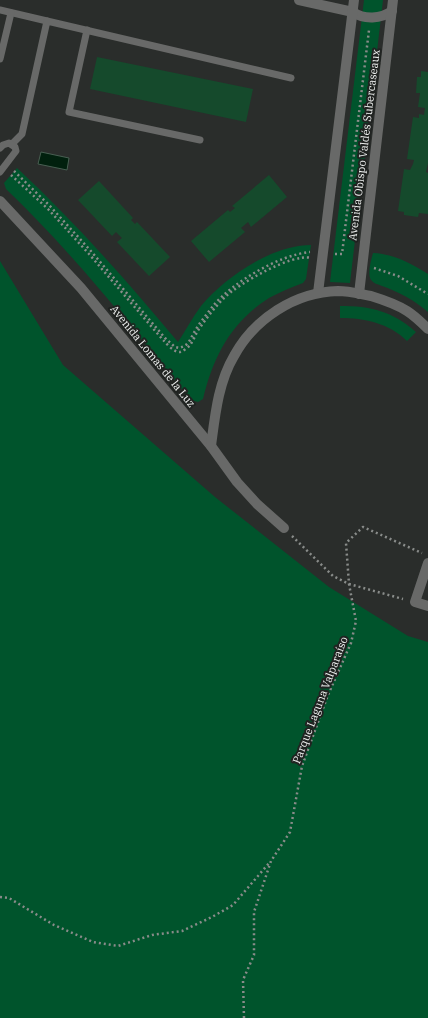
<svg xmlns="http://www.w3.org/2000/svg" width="428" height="1018" viewBox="0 0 428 1018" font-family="'IBM Plex Serif',serif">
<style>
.green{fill:#00542c}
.water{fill:#01200e;stroke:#485f52}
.building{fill:#154a2c}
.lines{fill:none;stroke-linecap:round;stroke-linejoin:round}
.path{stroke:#898c8a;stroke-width:2.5;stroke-dasharray:2 3;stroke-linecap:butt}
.lane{stroke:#686968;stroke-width:7}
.street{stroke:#686968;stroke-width:10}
.labels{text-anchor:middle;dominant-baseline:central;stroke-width:4;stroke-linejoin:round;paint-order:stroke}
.street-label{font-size:11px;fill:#eff1f0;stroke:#202321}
</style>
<rect width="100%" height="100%" fill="#2a2d2b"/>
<g class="green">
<polygon points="364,0 383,0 350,283 330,282"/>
<path d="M17 168C75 222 127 281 178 342 186 330 192 318 201 306 225 277 272 245 311 245L306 279 303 283C292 287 280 292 269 298 231 322 213 357 203 399L198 402 191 400C132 328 74 254 6 189L4 183Z"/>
<path d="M373 253C394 254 410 263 428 274V312C414 300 399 292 382 286 377 284 372 283 370 278 368 271 371 260 373 253Z"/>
<polygon points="0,261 63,365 215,497 329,587 408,636 428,642 428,1018 0,1018"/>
<path d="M340 306C371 306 392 311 416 332L407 341C389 323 364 318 340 318Z"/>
</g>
<polygon class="water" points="41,152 69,158 67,170 38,164"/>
<g class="building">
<polygon points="97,57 253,89 246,122 90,89"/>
<polygon points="421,71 428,72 428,163 426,172 428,173 428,214 419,213 418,217 404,215 404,212 398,211 404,169 410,170 413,164 414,160 407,159 413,117 419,118 419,114 424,115 425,108 418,107 420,93 416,93 417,77 421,77"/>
<polygon points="269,175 287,197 251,227 248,222 241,228 245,232 209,262 191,241 228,210 230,212 235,208 232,206"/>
<polygon points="99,181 133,218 131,220 135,224 137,222 170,257 149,276 117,242 122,238 116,232 112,236 78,200"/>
</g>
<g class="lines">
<g class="path">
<path d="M14 171 49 205 90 250 165 338 175 347 179 348C182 347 185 346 187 344 191 340 192 335 195 331 200 322 207 314 213 306 233 282 279 255 310 252"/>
<path d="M11 175 48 209 89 254 163 340C167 344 173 352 180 352 183 351 188 348 190 345 193 341 195 336 197 332 205 320 214 308 224 298 238 284 292 253 311 258"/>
<polyline points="335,254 342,254 369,30"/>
<polyline points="374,268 398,276 428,294"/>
<polyline points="292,536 333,576 349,584 403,599"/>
<polyline points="0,897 9,898 54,925 93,942 118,946 152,935 182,931 212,917 233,905 270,862"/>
<polyline points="244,1018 243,980 254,955 254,912 271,861 290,832 302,766 328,695 351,643 356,621 349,584 346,543 363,527 422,553"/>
</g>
<g class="lane">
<polyline points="0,10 47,21"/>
<polyline points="87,30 69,112 200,140"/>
<polyline points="0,59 11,13"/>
<polyline points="12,144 22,134 47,21 291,78"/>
<polyline points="0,148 3,145 9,143 15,147 16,151 0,172"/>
</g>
<g class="street">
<path d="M299 0 353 12C364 20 381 19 392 11"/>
<polyline points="0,201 81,288 211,446 237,482 257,504 284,528"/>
<polyline points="318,293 354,0"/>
<polyline points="359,294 393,0"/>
<path d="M211 446C215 416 218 383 234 356 254 319 295 292 338 291 349 291 360 294 371 296 384 300 396 304 407 311 415 316 422 323 428 329"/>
<polyline points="428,563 415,602 428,606"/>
</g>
</g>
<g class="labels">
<g class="street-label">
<text transform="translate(364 145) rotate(-83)">Avenida Obispo Valdés Subercaseaux</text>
<text transform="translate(153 356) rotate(51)">Avenida Lomas de la Luz</text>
<text transform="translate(320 700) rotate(-69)">Parque Laguna Valparaíso</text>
</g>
</g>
</svg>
